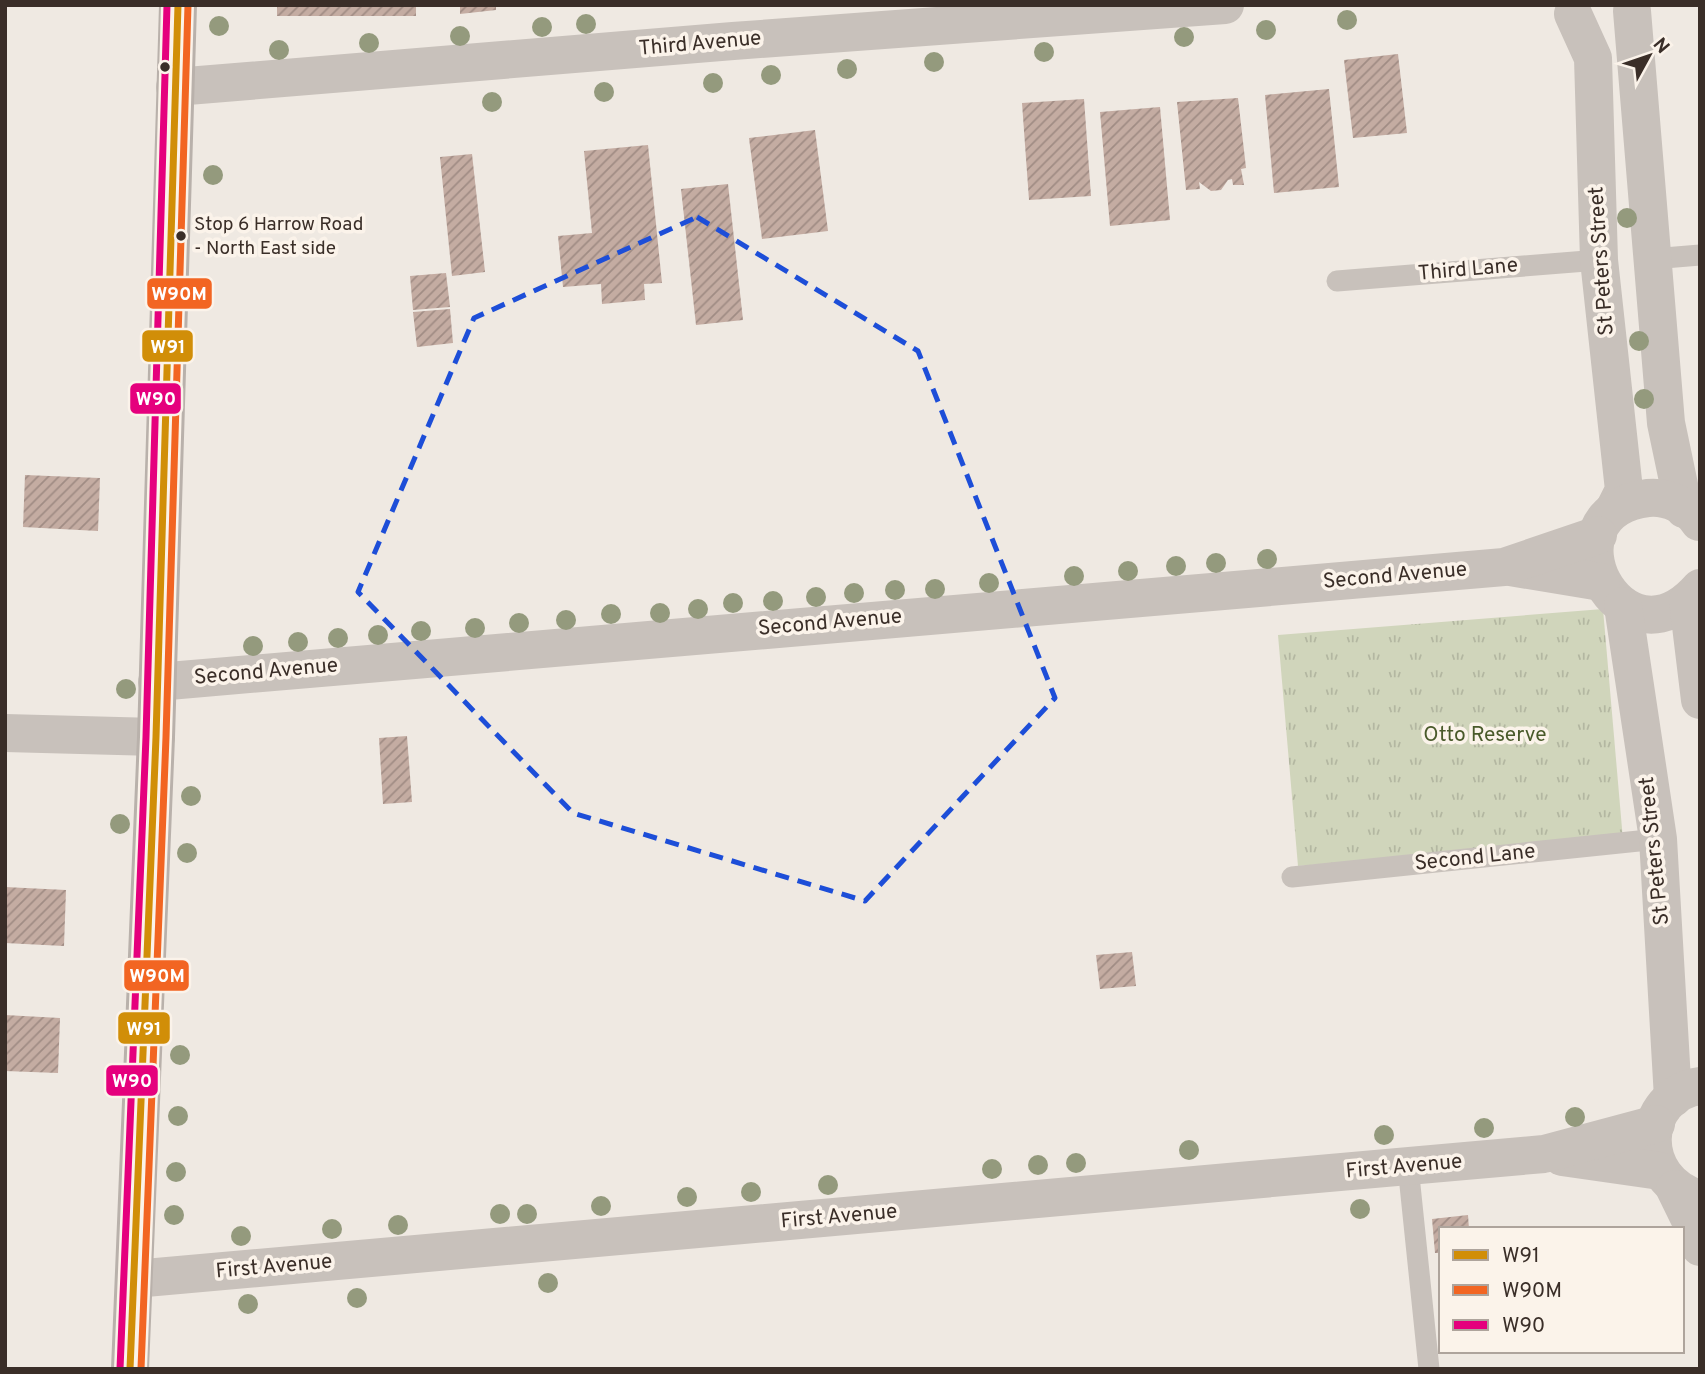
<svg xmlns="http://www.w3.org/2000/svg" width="1705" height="1374" viewBox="0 0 1705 1374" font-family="Overpass,sans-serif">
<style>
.park{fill:url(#park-tufts)}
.building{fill:url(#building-hatch)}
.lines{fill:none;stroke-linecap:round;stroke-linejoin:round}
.lane{stroke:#c8c1bb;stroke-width:21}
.street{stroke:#c8c1bb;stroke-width:38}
.secondary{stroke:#b9b1ab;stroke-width:38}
.bus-1-casing{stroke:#fbf3ea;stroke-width:12}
.bus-2-casing{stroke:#fbf3ea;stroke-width:12}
.bus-3-casing{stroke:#fbf3ea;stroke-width:12}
.bus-1{stroke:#d18e08;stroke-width:7}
.bus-2{stroke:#f26522;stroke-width:7}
.bus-3{stroke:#e5007d;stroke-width:7}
.tree{fill:#949a7d}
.marked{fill:none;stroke:#1d4ed8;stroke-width:5;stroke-dasharray:14 9;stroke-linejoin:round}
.bus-dot{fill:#3a2e28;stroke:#fbf3ea;stroke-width:2.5}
.labels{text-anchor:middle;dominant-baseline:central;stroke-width:7;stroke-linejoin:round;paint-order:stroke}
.bus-label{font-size:19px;fill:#3a2e28;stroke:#fbf3ea;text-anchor:start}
.street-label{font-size:21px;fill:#3a2e28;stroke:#fbf3ea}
.park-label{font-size:21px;fill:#495a2a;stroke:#fbf3ea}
.line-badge{stroke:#fbf3ea;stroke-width:2.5}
.badge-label{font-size:19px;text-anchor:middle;font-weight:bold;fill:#fff}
</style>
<defs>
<pattern id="park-tufts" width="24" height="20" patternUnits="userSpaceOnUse" patternTransform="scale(1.75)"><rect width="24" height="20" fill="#d0d5bb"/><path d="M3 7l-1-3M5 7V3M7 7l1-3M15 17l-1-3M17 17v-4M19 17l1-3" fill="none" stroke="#b3b7a1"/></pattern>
<pattern id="building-hatch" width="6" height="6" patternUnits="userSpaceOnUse" patternTransform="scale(1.75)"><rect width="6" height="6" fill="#c4aca2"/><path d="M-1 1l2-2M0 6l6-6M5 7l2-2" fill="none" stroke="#a08c84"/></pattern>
</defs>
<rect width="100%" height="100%" fill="#efe9e2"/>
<polygon class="park" points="1603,609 1623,840 1298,866 1278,635"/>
<g class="building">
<rect x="277" y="5" width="139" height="11"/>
<polygon points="460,5 496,5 496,10 460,14"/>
<polygon points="1398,54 1407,133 1353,138 1344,60"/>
<polygon points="1329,89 1339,187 1274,193 1265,95"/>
<polygon points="1238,98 1246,168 1241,169 1244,185 1233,185 1232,179 1228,180 1221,190 1211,191 1199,182 1200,189 1186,190 1177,102"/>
<polygon points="1084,99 1091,196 1029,200 1022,103"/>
<polygon points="1160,107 1170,220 1110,226 1100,112"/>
<polygon points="815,130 828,231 762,239 749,138"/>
<polygon points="648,145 662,283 644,284 645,300 602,304 601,284 563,287 558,236 592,233 584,151"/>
<polygon points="472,154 485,272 452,276 440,157"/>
<polygon points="728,184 743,320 696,325 681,189"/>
<polygon points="446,273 450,307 413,310 410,276"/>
<polygon points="450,309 453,343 417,347 413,312"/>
<polygon points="25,475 100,478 98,531 23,527"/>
<polygon points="407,736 412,802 383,804 379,738"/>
<polygon points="5,887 66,890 64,946 5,943"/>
<polygon points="1132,952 1136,986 1100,989 1096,955"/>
<polygon points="5,1015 60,1018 58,1073 5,1071"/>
<polygon points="1468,1215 1469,1229 1441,1229 1441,1253 1435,1253 1432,1219"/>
</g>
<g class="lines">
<g class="lane">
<polyline points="1652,259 1700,255"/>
<polyline points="1337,281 1599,260"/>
<polyline points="1292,877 1658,839"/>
<polyline points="1408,1166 1429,1369"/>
</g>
<g class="street">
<polyline points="1632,11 1666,423 1684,509"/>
<polyline points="1573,14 1593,58 1599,260 1624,490 1614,510"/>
<polyline points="175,87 733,41 1225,5"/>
<path d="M1699 522C1689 506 1667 496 1648 498 1537 512 1621 678 1700 588"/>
<polyline points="1510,567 1601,582"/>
<polyline points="1688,601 1700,700"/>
<polyline points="1623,606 1658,839 1673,1098"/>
<polyline points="157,682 1504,567 1598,535"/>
<polyline points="5,733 156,737"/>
<path d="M1700 1086C1639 1095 1635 1180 1700 1199"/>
<polyline points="1562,1157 1660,1171"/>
<polyline points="1675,1189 1696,1232 1700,1247"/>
<polyline points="134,1279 1544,1154 1656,1124"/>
</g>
<polyline class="secondary" points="130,1369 156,737 178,5"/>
<g class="bus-1-casing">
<polyline id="bus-1" points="130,1369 156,737 178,5"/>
</g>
<g class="bus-2-casing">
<polyline id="bus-2" points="141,1369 166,737 188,5"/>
</g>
<g class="bus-3-casing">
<polyline id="bus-3" points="120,1369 146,737 167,5"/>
</g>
<use href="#bus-1" class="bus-1"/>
<use href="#bus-2" class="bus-2"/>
<use href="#bus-3" class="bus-3"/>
</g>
<g class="tree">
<circle cx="1347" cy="20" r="10"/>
<circle cx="586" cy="24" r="10"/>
<circle cx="219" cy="26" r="10"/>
<circle cx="542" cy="27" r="10"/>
<circle cx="1266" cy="30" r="10"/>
<circle cx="460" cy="36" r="10"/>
<circle cx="1184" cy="37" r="10"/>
<circle cx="369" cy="43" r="10"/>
<circle cx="279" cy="50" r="10"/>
<circle cx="1044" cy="52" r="10"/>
<circle cx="934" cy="62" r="10"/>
<circle cx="847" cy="69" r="10"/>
<circle cx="771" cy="75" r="10"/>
<circle cx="713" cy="83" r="10"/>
<circle cx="604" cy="92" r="10"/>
<circle cx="492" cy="102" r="10"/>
<circle cx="213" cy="175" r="10"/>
<circle cx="1627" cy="218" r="10"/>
<circle cx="1639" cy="341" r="10"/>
<circle cx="1644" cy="399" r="10"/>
<circle cx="1267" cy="559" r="10"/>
<circle cx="1216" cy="563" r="10"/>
<circle cx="1176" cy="566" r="10"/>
<circle cx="1128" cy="571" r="10"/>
<circle cx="1074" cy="576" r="10"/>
<circle cx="989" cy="583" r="10"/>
<circle cx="935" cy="589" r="10"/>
<circle cx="895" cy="590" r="10"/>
<circle cx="854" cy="593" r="10"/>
<circle cx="816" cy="597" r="10"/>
<circle cx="773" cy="601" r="10"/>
<circle cx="733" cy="603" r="10"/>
<circle cx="698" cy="609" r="10"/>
<circle cx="660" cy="613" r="10"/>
<circle cx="611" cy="614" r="10"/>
<circle cx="566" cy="620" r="10"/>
<circle cx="519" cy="623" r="10"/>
<circle cx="475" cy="628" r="10"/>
<circle cx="421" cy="631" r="10"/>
<circle cx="378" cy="635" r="10"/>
<circle cx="338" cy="638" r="10"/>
<circle cx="298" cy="642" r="10"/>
<circle cx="253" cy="646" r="10"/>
<circle cx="126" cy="689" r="10"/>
<circle cx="191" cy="796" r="10"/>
<circle cx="120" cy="824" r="10"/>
<circle cx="187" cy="853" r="10"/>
<circle cx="180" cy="1055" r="10"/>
<circle cx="178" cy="1116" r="10"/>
<circle cx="1575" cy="1117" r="10"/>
<circle cx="1484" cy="1128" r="10"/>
<circle cx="1384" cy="1135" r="10"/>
<circle cx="1189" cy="1150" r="10"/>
<circle cx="1076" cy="1163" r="10"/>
<circle cx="1038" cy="1165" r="10"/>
<circle cx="992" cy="1169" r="10"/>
<circle cx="176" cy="1172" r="10"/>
<circle cx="828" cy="1185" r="10"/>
<circle cx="751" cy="1192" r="10"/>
<circle cx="687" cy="1197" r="10"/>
<circle cx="601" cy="1206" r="10"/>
<circle cx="1360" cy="1209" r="10"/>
<circle cx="500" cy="1214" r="10"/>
<circle cx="527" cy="1214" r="10"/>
<circle cx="174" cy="1215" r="10"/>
<circle cx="398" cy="1225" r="10"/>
<circle cx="332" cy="1229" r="10"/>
<circle cx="241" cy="1236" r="10"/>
<circle cx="548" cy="1283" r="10"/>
<circle cx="357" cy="1298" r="10"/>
<circle cx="248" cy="1304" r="10"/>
</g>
<path class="marked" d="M697 217 918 351 1055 698 865 901 573 813 358 592 474 318Z"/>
<g class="bus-dot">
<circle cx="165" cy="67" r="6"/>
<circle cx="181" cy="236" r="6"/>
</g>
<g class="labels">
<g class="bus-label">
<text x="194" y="225">Stop 6 Harrow Road<tspan x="194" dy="24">- North East side</tspan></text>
</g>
<g class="street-label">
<text transform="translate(700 44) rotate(-5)">Third Avenue</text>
<text transform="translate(1602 261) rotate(-94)">St Peters Street</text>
<text transform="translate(1468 270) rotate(-5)">Third Lane</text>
<text transform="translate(1395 576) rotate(-5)">Second Avenue</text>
<text transform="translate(830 623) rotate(-5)">Second Avenue</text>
<text transform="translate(266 672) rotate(-5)">Second Avenue</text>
<text transform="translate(1655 851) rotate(-96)">St Peters Street</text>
<text transform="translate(1475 858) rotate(-6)">Second Lane</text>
<text transform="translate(1404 1167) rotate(-5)">First Avenue</text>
<text transform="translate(839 1217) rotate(-5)">First Avenue</text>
<text transform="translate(274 1267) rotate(-5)">First Avenue</text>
</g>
<g class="park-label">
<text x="1485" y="735">Otto Reserve</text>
</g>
</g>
<g class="line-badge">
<rect x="146" y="277" width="67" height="33" rx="7" fill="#f26522"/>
<rect x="141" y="329" width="53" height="34" rx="7" fill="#d18e08"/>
<rect x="129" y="382" width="53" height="33" rx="7" fill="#e5007d"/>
<rect x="123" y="959" width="67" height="33" rx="7" fill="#f26522"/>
<rect x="117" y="1011" width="54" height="34" rx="7" fill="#d18e08"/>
<rect x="105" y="1064" width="54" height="33" rx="7" fill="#e5007d"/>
</g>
<g class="badge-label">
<text x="179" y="300">W90M</text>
<text x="168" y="353">W91</text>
<text x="156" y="405">W90</text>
<text x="157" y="982">W90M</text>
<text x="144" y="1035">W91</text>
<text x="132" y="1087">W90</text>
</g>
<rect width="1705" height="1374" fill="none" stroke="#3a2e28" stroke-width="14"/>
<rect x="1439" y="1227" width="245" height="126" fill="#fbf3ea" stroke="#aea49c" stroke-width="2"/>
<rect x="1453" y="1250" width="35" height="10" fill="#d18e08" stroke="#aea49c" stroke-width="2"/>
<text x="1502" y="1262" font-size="21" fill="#3a2e28">W91</text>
<rect x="1453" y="1285" width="35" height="10" fill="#f26522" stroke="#aea49c" stroke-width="2"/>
<text x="1502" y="1297" font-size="21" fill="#3a2e28">W90M</text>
<rect x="1453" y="1320" width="35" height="10" fill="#e5007d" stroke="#aea49c" stroke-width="2"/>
<text x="1502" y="1332" font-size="21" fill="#3a2e28">W90</text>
<g transform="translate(1649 56) rotate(50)" stroke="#fbf3ea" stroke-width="5" paint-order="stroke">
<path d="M0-5L12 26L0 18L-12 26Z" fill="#3a2e28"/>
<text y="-10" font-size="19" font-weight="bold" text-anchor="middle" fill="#3a2e28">N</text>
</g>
</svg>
